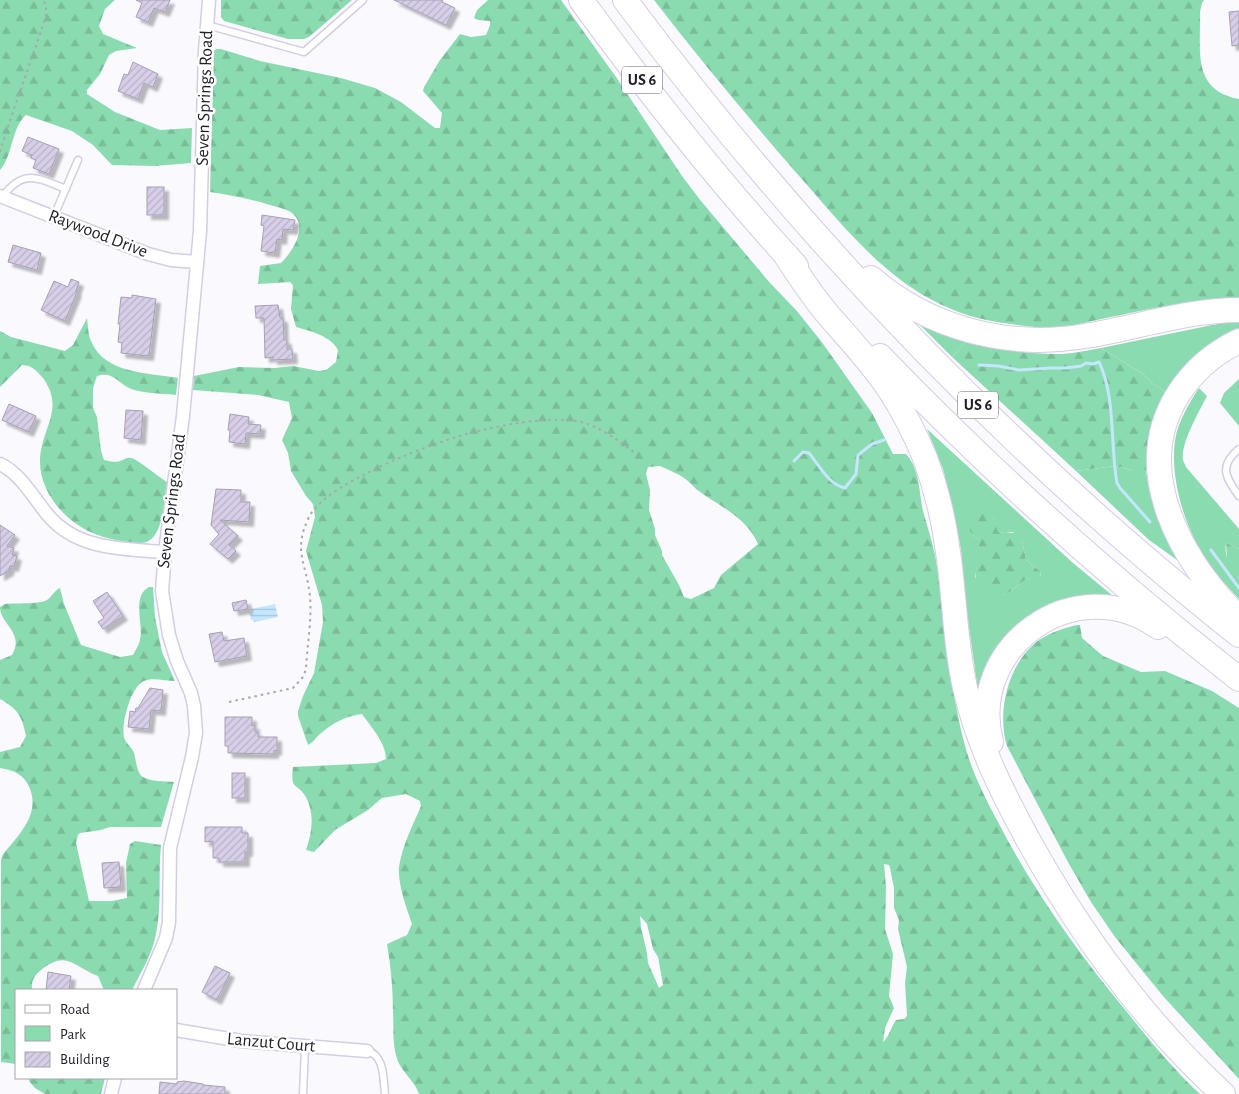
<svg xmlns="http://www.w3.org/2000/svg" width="1239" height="1094" viewBox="0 0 1239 1094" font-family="'Alegreya Sans',sans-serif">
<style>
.green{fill:#8bdbb1;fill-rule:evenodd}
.forest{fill:url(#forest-firs);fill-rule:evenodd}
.water{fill:url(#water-rules)}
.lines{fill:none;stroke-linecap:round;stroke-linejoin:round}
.stream{stroke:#c4e6fe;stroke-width:3}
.building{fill:url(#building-hatch);stroke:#a79fb6;filter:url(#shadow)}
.lane-casing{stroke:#d5cce5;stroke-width:9}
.street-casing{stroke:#d5cce5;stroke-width:15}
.highway-casing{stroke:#d5cce5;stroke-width:26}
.path{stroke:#a8a7ad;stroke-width:2;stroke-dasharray:2.5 4;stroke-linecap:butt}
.lane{stroke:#fff;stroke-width:6}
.street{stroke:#fff;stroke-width:12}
.highway{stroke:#fff;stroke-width:24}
.labels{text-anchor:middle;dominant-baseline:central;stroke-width:5;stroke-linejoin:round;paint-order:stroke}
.shield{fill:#fff;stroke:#646268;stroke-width:1}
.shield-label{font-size:16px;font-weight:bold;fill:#211e27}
.street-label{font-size:18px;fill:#211e27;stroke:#fff}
</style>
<defs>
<pattern id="forest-firs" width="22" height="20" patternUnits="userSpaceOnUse" patternTransform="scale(1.25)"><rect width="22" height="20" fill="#8bdbb1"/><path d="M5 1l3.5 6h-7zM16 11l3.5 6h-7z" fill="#78bc98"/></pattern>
<pattern id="water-rules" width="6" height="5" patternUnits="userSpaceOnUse" patternTransform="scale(1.25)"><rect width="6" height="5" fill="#c4e6fe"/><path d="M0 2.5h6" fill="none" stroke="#a8c5da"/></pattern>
<pattern id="building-hatch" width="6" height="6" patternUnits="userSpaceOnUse" patternTransform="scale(1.25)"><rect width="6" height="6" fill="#d7cfe8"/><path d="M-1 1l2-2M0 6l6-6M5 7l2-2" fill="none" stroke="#b8b1c7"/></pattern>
<filter id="shadow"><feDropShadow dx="4.5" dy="4.5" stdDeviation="1" flood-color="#0004"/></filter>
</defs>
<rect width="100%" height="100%" fill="#faf9fe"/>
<g class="green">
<polygon points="916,321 951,337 966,342 952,357"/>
<path d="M1232 322H1239V329C1209 342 1182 363 1166 392L1153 384 1143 374 1101 348 1212 325Z"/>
<polygon points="1239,379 1239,426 1220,403 1224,393"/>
<path d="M1199 388 1207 396C1200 410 1180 444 1183 460 1183 461 1186 466 1186 467L1239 529V549L1226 543C1223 564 1237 565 1239 579 1239 585 1239 593 1239 599 1223 582 1208 565 1197 544 1180 513 1166 459 1179 425 1184 412 1191 400 1199 388Z"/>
<path d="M927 429 1073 563 1118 600C1051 587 994 625 978 691L967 613 961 550 954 512 943 469ZM993 517 997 532 1005 533 1013 532 1022 540 1026 560 1040 571 1041 576 1026 579 1006 595 983 587 975 577 980 549 979 540 971 533Z"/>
<path d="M1115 466 1132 470H1146C1150 503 1162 534 1180 562L1149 540 1076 471Z"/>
</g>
<g class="forest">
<path d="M0 0H115L105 9 99 26 103 34 137 48 116 51 109 55 100 74 87 90V94L115 112 160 130 192 128 191 163 155 166 112 165 93 145 72 131 26 115C11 128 13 156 0 170Z"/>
<polygon points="221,0 352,0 309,37 304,39 288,39 224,21 221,17"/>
<path d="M488 0H561L616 77 682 176 701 201 770 283 796 310 821 341 872 413 893 454H906C920 469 919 493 923 511 927 526 932 540 935 555 947 617 948 680 964 742 971 770 984 796 998 822 1033 890 1078 953 1127 1012 1150 1041 1173 1069 1200 1094H419C414 1079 400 1072 396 1055 392 1038 394 1029 393 1013 393 990 391 967 387 944L407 935 412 924C406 906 398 886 399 867 402 846 413 825 421 806L420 801 406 794 382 798 368 810 335 830 314 852 306 850C312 832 315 815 306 797 297 782 290 792 293 767L376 763 386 759C386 743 371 727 362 714 345 716 333 723 320 734 315 738 314 742 308 745L298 716V711L303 696 314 673 323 622 322 605 306 551 315 517 313 504 306 496 291 471 288 453 282 440 292 418 289 402 258 395 193 390 194 376 239 367 275 368 293 366 319 371 326 370 336 362 338 350C331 336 310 331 296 327L291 309 293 285 290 282 258 284 260 266 281 263C293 251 309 227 292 213 286 209 277 207 270 205 250 199 230 195 210 192L214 51 216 49H221L260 61 341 78 375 88 401 102 435 128H440L442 113 423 91 424 87 440 60 460 34 471 37 486 35 490 25V21L478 20 474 18 477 10ZM660 466C668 470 677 473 684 478 689 481 692 485 696 489 718 506 746 516 758 544L721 575 714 588 691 599 684 597 679 585 662 555V551L655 535V529L649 510 650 490 646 474 648 467ZM884 864 889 865 890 868 894 888V908L899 920 898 929 907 967 905 983 907 1016 904 1019 896 1020C891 1027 889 1037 883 1042L885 1028 894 1008 889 996 893 954 885 929 886 887ZM640 916 647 924 653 949 658 957 663 985 659 988 648 963 647 953 641 927Z"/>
<path d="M654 0H1204L1202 3 1200 12C1201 50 1191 90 1239 99V299C1195 299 1158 307 1116 316 1095 320 1074 326 1053 328 1039 328 1025 326 1011 324 908 313 857 241 793 169 745 114 699 58 654 0Z"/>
<path d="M87 318C88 325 88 334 91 341 104 374 150 373 178 378L176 395C161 393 142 394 129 388 117 382 113 371 97 376L93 388V408L97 417 101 451 104 460C110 461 115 463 120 461 125 460 126 457 131 458 136 458 160 478 167 482 164 499 164 544 140 543 121 542 96 537 81 527 59 514 40 488 40 462 40 429 66 410 43 378 36 370 33 366 22 365L0 387V331L11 337 65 351 73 345Z"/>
<path d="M966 342C997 349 1030 355 1063 354 1075 353 1089 350 1101 348L1143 374 1153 384 1166 392 1153 428 1146 470H1132L1115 466 1076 471 952 357Z"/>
<path d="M986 512 993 517 998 532C1006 534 1013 532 1021 534L1026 560 1040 571 1041 577 1026 579 1006 595 994 593 976 584C974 569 980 555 979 540L971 533 969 526C973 517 976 513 986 512Z"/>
<polygon points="1226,543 1239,549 1239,577 1227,559"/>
<path d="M149 587H153L155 617 162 652 175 681C166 681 152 677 144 681 131 686 121 724 124 737 125 743 132 747 134 753 136 760 137 774 143 777 152 782 164 781 174 782L161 827H110L101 830 80 833 78 835 76 843 89 901H112L127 898 126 863 130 844 135 841 161 845C158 874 162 905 156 934 153 953 141 972 132 990H104L98 976C74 967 67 949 41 970 34 976 31 981 32 990H16V1064L1 1062V860L3 854C18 836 40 815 30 789 25 775 14 770 0 768V752L20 747 26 736C22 716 18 709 0 699V660L12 655C25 633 0 624 0 607L5 604C15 603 38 604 45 601 52 598 53 591 60 588L64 604 81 645 120 657 133 655C135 651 139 645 140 640 144 625 131 596 149 587Z"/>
<path d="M1077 625H1080L1082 638 1103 656 1141 672 1165 671 1212 691 1239 708V1079L1163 996 1115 937 1091 902 1069 864 1007 746C997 714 1007 669 1032 646 1044 634 1061 629 1077 625Z"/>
<polygon points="30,1078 105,1078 101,1094 45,1094 35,1088 29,1081"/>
</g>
<polygon class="water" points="275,604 278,617 254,622 253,620 251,620 250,613 252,612 251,609"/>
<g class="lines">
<g class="stream">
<path d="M979 365 998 366 1019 370 1051 368H1066L1081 366 1086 363 1093 364 1099 362C1116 397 1110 445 1117 483L1120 488 1150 522"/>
<path d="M794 461 803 452 809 453C819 465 828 484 845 488L856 474 858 455 872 444 884 440"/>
<polyline points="1211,550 1239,588"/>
</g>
</g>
<g class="building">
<polygon points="136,0 170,0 165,12 154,8 148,22 136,17 142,3"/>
<polygon points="394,0 443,0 442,2 455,8 446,25"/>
<polygon points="1239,11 1239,45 1232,46 1229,12"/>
<polygon points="133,62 158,74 153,87 144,83 138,99 118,91 124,74 128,75"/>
<polygon points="28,137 59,149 49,174 33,168 36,160 31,158 32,155 22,151"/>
<rect x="147" y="187" width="17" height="28"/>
<polygon points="262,215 295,220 293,230 283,229 282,240 277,239 275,253 261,251 264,226 261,225"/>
<polygon points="13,245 41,253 37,270 8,262"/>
<polygon points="71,279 79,282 76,291 77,292 65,321 41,310 54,281 68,287"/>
<polygon points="132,295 156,299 149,356 121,353 122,343 118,342 120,324 118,324 121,297 132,298"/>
<polygon points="278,305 280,318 283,318 284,340 287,340 287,349 292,349 293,359 273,360 273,357 265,358 264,318 256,318 255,306"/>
<polygon points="9,404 36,416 29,432 2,420"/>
<polygon points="126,410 143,411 141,440 124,438"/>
<polygon points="230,414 249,417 248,424 261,425 260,434 246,433 245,444 229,442 230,430 228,430"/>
<polygon points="216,489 241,490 241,502 250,502 249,522 220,520 238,536 229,545 236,551 228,559 210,544 219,534 211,525"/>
<polygon points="0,525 15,535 7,546 14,548 12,555 17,556 14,567 10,566 9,571 0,576"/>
<polygon points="107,592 123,616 103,629 98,622 104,618 93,601"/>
<polygon points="246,600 248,609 234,611 232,603"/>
<polygon points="222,632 224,641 244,638 247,656 215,662 209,634"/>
<polygon points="150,688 163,690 161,711 151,710 149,729 128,727 130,711 135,712 136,708 138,708"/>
<polygon points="225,717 252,717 252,726 255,725 255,732 258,732 258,737 277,737 277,751 274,750 274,754 228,753 228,746 225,746"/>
<rect x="232" y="773" width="13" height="25"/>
<polygon points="205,827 242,827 242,833 248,833 248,852 245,852 245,862 219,862 219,858 213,858 213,841 205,842"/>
<polygon points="119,862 121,887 104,888 102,863"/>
<polygon points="215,966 230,973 217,1000 202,992"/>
<polygon points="48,972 71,976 69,990 46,990"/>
<polygon points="184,1081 203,1084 203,1085 225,1087 225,1094 159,1094 160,1082 177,1084 177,1082"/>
</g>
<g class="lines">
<g class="lane-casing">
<g id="lane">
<polyline points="207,25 304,52 363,0"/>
<path d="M2 197C24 168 37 178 66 189"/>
<polyline points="54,216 78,160"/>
<path d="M1239 449C1218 466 1226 478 1239 496"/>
<path d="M367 1051C385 1055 383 1079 385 1094"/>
<polyline points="303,1094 305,1047"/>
</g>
</g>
<g class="street-casing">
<g id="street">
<polyline points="0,196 148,254 171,260 197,262"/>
<path d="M0 464C21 474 33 497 47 514 76 550 123 549 165 552"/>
<polyline points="144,990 166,938 169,922 170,848 192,757 196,733 194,706 191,693 177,661 169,635 162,591 165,552 183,416 200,231 205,51 209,0"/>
<polyline points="176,1030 241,1041 367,1051"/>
<polyline points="111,1094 115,1078"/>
</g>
</g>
<g class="highway-casing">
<g id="highway">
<path d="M581 0C648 92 719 182 796 266"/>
<path d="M625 0C802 237 1007 451 1239 635"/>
<path d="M785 254C799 276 813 297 830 317 850 340 872 363 889 389 903 410 915 434 925 458 936 488 944 520 948 552 955 599 955 646 966 692 978 743 1001 790 1026 836 1078 931 1143 1020 1223 1094"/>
<path d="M871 278C930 329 1009 349 1085 336 1136 328 1187 310 1239 310"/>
<path d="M1239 341C1214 353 1194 370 1179 393 1129 470 1182 562 1239 618"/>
<path d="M880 356C992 472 1112 580 1239 679"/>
<path d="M991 742C966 645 1077 569 1158 627"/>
</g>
</g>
<g class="path">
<polyline points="340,0 346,3"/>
<path d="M0 152C14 105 32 61 46 15V5L43 0"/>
<path d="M229 702 293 688 303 677 306 669C307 646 312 620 310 597 307 563 292 552 309 517 326 482 441 439 478 431 509 424 544 417 576 421 597 424 619 441 635 453"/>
</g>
<use href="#lane" class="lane"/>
<use href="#street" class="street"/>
<use href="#highway" class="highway"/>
</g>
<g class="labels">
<g class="shield">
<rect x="622" y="66.5" width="40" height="27" rx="4"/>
<rect x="958" y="391.5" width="40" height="27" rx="4"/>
</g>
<g class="shield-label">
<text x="642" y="80">US 6</text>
<text x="978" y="405">US 6</text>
</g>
<g class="street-label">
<text transform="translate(205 98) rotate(-88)">Seven Springs Road</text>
<text transform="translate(98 234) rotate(21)">Raywood Drive</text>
<text transform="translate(172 501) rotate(-83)">Seven Springs Road</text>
<text transform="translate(271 1043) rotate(5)">Lanzut Court</text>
</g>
</g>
<rect x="15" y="989" width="162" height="90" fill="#ffffff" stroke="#a6a5a9"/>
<rect x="25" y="1005" width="25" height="8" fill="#ffffff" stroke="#a6a5a9"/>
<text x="60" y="1014" font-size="15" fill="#211e27">Road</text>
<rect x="25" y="1026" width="25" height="15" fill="#8bdbb1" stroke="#a6a5a9"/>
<text x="60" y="1039" font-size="15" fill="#211e27">Park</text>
<rect x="25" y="1052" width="25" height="15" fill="url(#building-hatch)" stroke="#a6a5a9"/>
<text x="60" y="1064" font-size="15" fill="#211e27">Building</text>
</svg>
